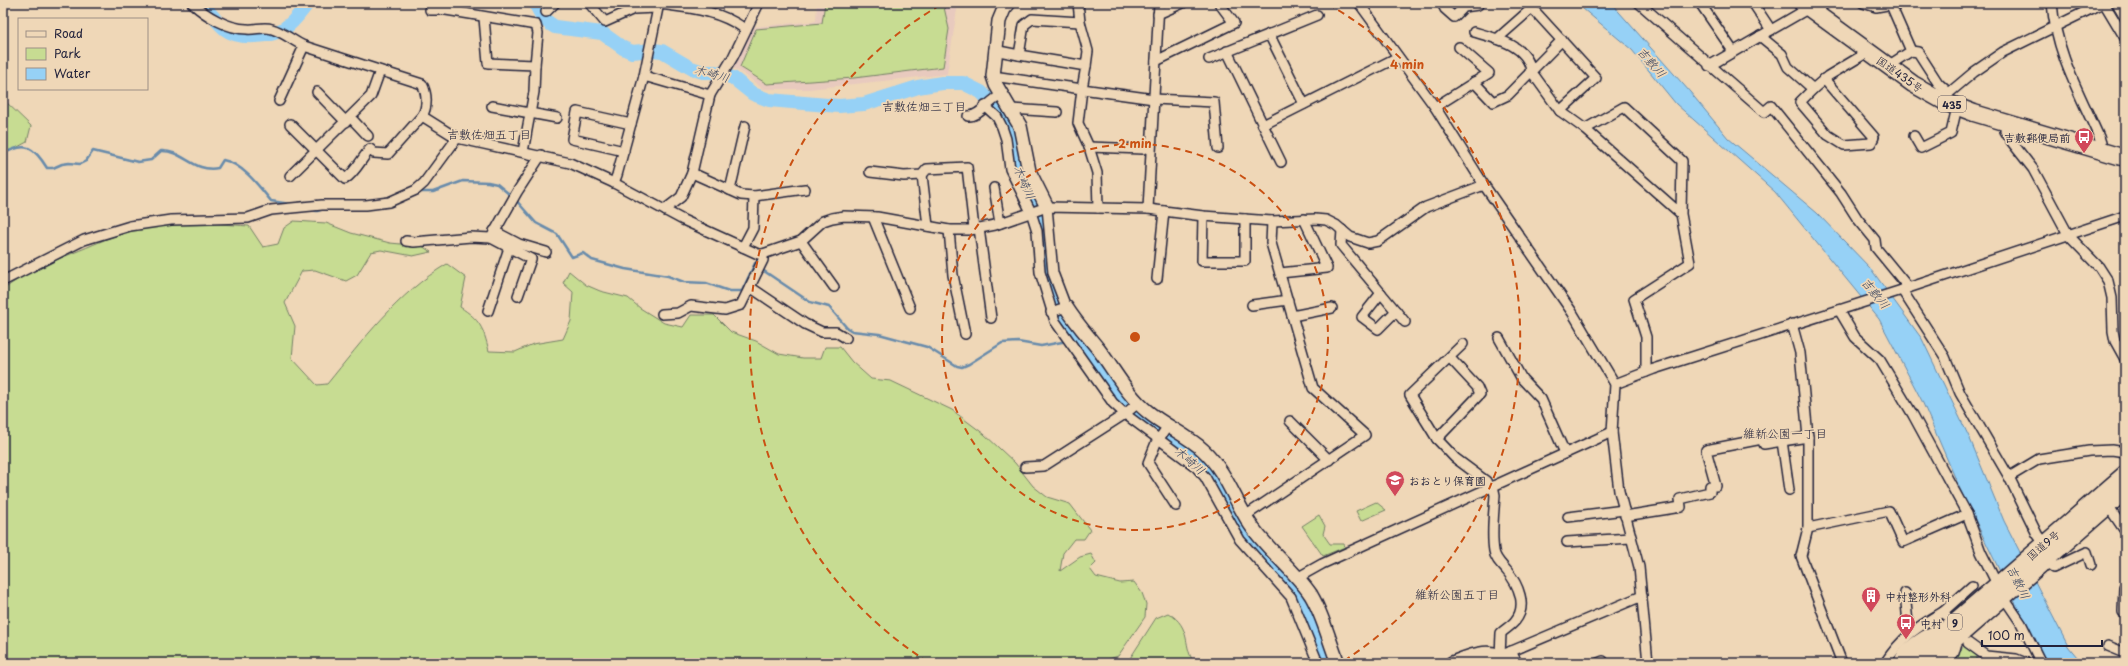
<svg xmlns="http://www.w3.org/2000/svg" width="2128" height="666" viewBox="0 0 2128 666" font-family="'Playpen Sans','Klee One',sans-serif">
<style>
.built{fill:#e8cabe}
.green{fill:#c7dc92;stroke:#747f66}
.water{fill:#96d1f6;stroke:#688bab}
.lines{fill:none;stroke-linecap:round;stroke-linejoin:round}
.stream{stroke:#688bab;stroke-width:2.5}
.river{stroke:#96d1f6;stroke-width:14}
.street-casing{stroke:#22223b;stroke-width:12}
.secondary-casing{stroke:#22223b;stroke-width:16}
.highway-casing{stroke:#22223b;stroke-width:19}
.street{stroke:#efd7b7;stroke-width:9}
.secondary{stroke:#efd7b7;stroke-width:13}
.highway{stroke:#efd7b7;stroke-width:16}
.ring{fill:none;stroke:#ca5113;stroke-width:2;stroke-dasharray:7 5}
.labels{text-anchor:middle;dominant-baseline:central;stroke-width:3.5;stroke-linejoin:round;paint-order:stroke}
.shield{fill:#efd7b7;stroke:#605860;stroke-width:1}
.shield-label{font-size:10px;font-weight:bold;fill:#22223b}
.street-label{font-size:11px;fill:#22223b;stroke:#efd7b7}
.poi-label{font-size:11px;font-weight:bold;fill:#22223b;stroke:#efd7b7;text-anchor:start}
.water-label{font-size:12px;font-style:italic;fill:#394560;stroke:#efd7b7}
.neighbourhood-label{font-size:12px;fill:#22223b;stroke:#efd7b7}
.centre{fill:#ca5113;stroke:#efd7b7;stroke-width:2}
.ring-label{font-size:12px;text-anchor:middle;font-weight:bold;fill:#ca5113;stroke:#efd7b7;stroke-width:3.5;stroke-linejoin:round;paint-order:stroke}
</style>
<rect width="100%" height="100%" fill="#efd7b7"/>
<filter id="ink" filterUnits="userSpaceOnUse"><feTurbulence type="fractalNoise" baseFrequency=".025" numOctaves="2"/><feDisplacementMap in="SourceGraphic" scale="8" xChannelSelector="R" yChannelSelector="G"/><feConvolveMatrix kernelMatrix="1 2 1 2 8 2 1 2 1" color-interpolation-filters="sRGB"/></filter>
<g filter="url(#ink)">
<polygon class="built" points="817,3 958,3 947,74 809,89 763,89 744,74 733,68 752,27 816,21"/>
<g class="green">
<polygon points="825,3 943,3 949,29 943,67 854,78 767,84 740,67 756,29 822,23"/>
<polygon points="3,99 31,126 27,142 3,155"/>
<path d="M294 221 326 223 351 233 390 243 422 246 431 252 413 256 381 250 371 252 357 275 346 281 315 270 302 271 285 303 295 326 292 358 317 385 327 384C363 340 398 293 447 264L466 278 460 307C480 320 483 327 489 351L515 352 533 344 563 339 571 321 573 292 563 283 569 271 586 285 600 291 628 298 640 308 664 323 683 327 691 315H714L731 332 756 341 779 354 803 358H821L825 347H840L852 362 871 379 891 381 952 410 984 434 1015 463 1033 486 1047 497 1070 504 1090 530 1084 539H1074L1063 553 1060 571 1080 557 1091 554 1096 563 1090 569 1096 577 1120 583 1134 582 1142 593 1146 604 1145 617 1118 656 1098 663H3V290C24 273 48 263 73 253 91 246 109 237 127 232 167 221 208 223 249 226L263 247 278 244 284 228Z"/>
<polygon points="1376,502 1386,510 1361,521 1356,511"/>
<polygon points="1319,515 1325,526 1323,534 1330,544 1344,544 1345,547 1323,556 1302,526"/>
<path d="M1168 613C1193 627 1182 649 1195 663H1127L1156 618Z"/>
<polygon points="1964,645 1979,654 1977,656 1977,663 1953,663"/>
</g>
<polygon class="water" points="1576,3 1611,3 1690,92 1728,138 1817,213 1871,269 1922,339 1970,439 2004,521 2068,646 2082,663 2046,663 2042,658 1960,489 1922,401 1879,319 1775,192 1676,104 1632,50"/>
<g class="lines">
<g class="stream">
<path d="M3 154C26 141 34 147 47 168H53L62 164 69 163 80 164 86 161 93 151 138 162 151 160 161 151C183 150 194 173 218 168L223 160C243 164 259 186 271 201L290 204"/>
<polyline points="419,192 433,192 463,181 488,182 497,184 515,199 536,223 557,234 572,257 583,253 592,260 625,269 668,276 684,282 706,283 729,291 742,291 755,263 757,265"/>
<polyline points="309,210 317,211 324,209"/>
<polyline points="761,269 810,302 829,307 847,328 852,331 879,334 927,347 957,366 962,367 969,364 1002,343 1018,342 1041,346 1062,342 1073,337"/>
</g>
<g class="river">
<path d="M199 3C210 10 215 21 225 29 240 41 277 37 290 24 297 18 302 10 308 3"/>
<path d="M535 3C540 13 544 21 555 27L602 33 623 48 632 52 653 50 662 51 691 68 703 72H716L733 78 753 94 769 100 839 106 864 104 918 87 942 83H963L981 92 996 107 1009 129 1019 171 1040 216 1045 272 1062 322 1136 417 1194 459 1205 469 1214 481 1237 524 1262 559 1271 564 1297 594 1310 618 1326 663"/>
</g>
<g class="street-casing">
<g id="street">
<path d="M192 3C206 16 228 29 247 29 255 30 264 26 272 29 283 32 293 41 304 46L422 84C427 93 428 107 422 116L457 138 570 163 614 183 683 220 758 254H763L801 241 823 221 832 218 844 216 877 217 949 230H970L995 225 1047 207 1148 209 1203 216 1272 221 1315 219 1326 220 1336 225 1350 237 1368 243 1378 241 1426 207 1484 185"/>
<polyline points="589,3 605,22 634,9 657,8"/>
<polyline points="1078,3 1080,22 1032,19 1024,25 1019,55 1086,66 1082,89 1154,99 1214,102 1218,148"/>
<polyline points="1359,3 1435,107 1484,185 1572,312 1615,384 1612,432 1619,491 1639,567 1648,663"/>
<polyline points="1442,3 1445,9 1454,17 1464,7 1478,5"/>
<polyline points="1639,3 1764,112 1771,106 1841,193 1857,218 1875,240 1876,248 1908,287"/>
<polyline points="1700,3 1733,51"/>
<polyline points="1753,3 1771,30"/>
<polyline points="1863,3 1876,7 1898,3"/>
<path d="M2052 3C2056 53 2079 92 2099 137L2101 143 2098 150"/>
<polyline points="2104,3 2125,38"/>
<path d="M659 4C690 8 719 10 745 29"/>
<polyline points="430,10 446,10 536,25 538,33 535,65"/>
<polyline points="546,12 555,3"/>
<polyline points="1814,12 1826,3"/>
<polyline points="1158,14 1183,3"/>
<polyline points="484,18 488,63 535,65 534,92 523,152"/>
<polyline points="1080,22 1088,51 1086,66"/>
<path d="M1474 32C1495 38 1528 45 1531 71L1560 111"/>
<polyline points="1269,34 1304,104"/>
<polyline points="1760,36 1782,54 1788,67 1813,89 1828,76 1868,52"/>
<polyline points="1497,39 1532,8 1596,78 1560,111 1585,129"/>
<polyline points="994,50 1019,55"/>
<polyline points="1227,51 1281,162"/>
<polyline points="1911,51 1918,52 1938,83 1949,93 1974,72 2003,52 2103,3"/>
<polyline points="1209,59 1317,15"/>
<polyline points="1156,61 1234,23 1219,3"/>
<polyline points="1709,66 1809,8"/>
<polyline points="1888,66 1911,51 1890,3"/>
<polyline points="644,76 659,3"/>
<polyline points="993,76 1082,89 1078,123 1089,147 1097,173 1098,208"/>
<polyline points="1474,82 1493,102 1508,95 1562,40"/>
<polyline points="1813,89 1800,102 1828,135 1844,145 1871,143 1874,137 1824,79"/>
<polyline points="317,92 346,122"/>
<polyline points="279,101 304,46"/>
<polyline points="492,106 557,118"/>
<polyline points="985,106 997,117 1002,127 1006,139 1010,169 1031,212 1037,231 1040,272 1055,321 1113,403 1125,414 1196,467 1205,477 1240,540 1291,597 1318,663"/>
<polyline points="1435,107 1489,73 1459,47"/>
<polyline points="1011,109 1057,112"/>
<path d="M968 116C980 117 989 100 1002 95"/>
<polyline points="351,118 368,136"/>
<path d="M290 124 345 179C355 173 362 158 370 149L374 153 388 154 422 116"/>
<polyline points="2008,124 2005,131 2011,141 2033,169 2069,236 2099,267 2108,281 2112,298 2113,331 2115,341 2125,359"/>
<polyline points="1263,125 1398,57"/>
<polyline points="1914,136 1921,148 1951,133 1957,107"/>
<polyline points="1089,147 1143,149"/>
<polyline points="624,151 572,139 577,112 631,124"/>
<polyline points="870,172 904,176 922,175 927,169 967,167 974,229"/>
<polyline points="692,173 741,195 754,196 805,189"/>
<polyline points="922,175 928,226"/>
<polyline points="290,176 371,96 380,71"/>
<polyline points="614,183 617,175 644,76 710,95"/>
<polyline points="994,188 1000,223"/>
<polyline points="730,190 745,126"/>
<polyline points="1047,207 1053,273 1066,307 1051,312"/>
<polyline points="1148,209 1159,3"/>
<polyline points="666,211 668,207 681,197 692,173 710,95 733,57 759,3"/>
<polyline points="1203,216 1202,261 1245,261 1245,219"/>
<polyline points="873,217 910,308"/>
<polyline points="979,228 991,318"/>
<polyline points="949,230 953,275 965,334"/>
<polyline points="1342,230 1341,245 1405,322"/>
<polyline points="494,231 519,244 546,252"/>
<polyline points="406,241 414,242 471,237 491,238"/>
<polyline points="801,241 834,287"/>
<polyline points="743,247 753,228 754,196"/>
<polyline points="1280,273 1327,268 1304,219"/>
<polyline points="1157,279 1164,211"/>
<polyline points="3,281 84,240 130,226 171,220 248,218 271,210 322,205 366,205 389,202 416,190 424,183 457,138"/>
<polyline points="750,287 805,324 822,332 836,332 846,338"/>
<polyline points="1902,290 1945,357 1960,393 2009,477 2039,459 2089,451 2112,450 2125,452"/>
<polyline points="1381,293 1362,317 1378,329 1396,311"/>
<polyline points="518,296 531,259 491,238 517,192 541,155"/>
<polyline points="1252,305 1288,300"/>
<polyline points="1839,310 1855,337 1880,360 1913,415 1967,514 1981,552 2004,598 2021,623 2041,663"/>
<polyline points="488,311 509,248"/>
<polyline points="662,314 678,313 691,306 725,310 741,305 763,260 763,254"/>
<polyline points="1292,316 1332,308"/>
<polyline points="1792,324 1800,353 1808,437 1808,528 1801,556 1842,663"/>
<polyline points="1499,338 1522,379 1541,399 1565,453"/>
<polyline points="1450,358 1477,387 1480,394 1437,439 1455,458 1486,481 1489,488"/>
<polyline points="1646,372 1646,337 1634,299 1690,263 1681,214 1682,161 1624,107 1585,129 1681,214"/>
<polyline points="1615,384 1654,369 1902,290 2125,216"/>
<polyline points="1290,421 1329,460"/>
<polyline points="1168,426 1156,443 1148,463 1176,506"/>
<polyline points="1437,439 1410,395 1463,344"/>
<polyline points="1782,441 1789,490"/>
<polyline points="1025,467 1044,466 1125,414 1138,403"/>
<polyline points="2009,477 2037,534 2047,548"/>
<path d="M1493 486 1495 495C1494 512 1491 533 1494 551 1495 559 1502 565 1507 571 1518 584 1528 606 1515 621 1511 626 1505 629 1501 633L1500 656 1642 596"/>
<polyline points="2108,506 2125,531"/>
<polyline points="1245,516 1365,435 1313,388 1271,243 1272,221"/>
<polyline points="1625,516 1681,507 1680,499 1710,492 1710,486 1716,486 1706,450 1762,439 1764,444 1808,437"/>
<polyline points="1568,517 1624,510"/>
<polyline points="1808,528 1889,511 1903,542 1967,514"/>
<polyline points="1567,542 1631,538"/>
<polyline points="2044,562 2053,568 2087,552 2091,565"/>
<polyline points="1297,578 1322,564 1612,432"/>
<polyline points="2124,587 2123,612 2125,612"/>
<polyline points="1905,593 1909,633"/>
<polyline points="1943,612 1972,586"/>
<polyline points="1968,643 1986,656 2016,659 2026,663"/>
<polyline points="2108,646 2125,653"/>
<polyline points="1511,651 1517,663"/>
<polyline points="1598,663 1603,661"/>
<path d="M1885 663C1902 637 1917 627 1943 612L1946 615"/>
<path d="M1899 663C1900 648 1929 631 1942 628"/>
<polyline points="1946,663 1954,653 1958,639"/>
</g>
</g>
<g class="secondary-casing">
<g id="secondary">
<polyline points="1009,3 1004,9 999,21 993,76 996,85 1020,126 1029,171 1047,207"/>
<path d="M1066 307C1076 323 1088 336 1099 350 1115 371 1127 395 1148 412 1165 426 1187 435 1203 450 1225 470 1234 499 1250 524 1267 550 1294 569 1311 595 1323 615 1329 641 1338 663"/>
<path d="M1452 663C1470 656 1493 645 1508 663"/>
</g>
</g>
<g class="highway-casing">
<g id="highway">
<polyline points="1802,3 1913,84 1945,102 1974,113 2125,158"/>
<polyline points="1907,663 2125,474"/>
<polyline points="1928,663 2125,491"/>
</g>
</g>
<use href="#street" class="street"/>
<use href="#secondary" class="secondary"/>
<use href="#highway" class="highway"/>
</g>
</g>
<g class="ring">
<circle cx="1135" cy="337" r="193"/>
<path d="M928 662A385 385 0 0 1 942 4M1328 4A385 385 0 0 1 1342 662"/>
</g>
<defs>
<g id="bus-pin" transform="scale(1)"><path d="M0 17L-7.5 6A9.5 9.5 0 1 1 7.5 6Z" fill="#d1495b" stroke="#efd7b7"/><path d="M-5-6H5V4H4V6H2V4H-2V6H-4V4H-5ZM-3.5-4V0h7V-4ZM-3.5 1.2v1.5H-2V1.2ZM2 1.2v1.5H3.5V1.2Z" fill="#fff"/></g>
<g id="school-pin" transform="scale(1)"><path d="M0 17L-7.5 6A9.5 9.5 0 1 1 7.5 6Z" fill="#d1495b" stroke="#efd7b7"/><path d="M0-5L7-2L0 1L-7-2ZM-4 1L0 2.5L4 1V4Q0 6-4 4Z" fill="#fff"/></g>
<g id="building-pin" transform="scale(1)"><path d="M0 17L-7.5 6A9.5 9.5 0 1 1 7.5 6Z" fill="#d1495b" stroke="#efd7b7"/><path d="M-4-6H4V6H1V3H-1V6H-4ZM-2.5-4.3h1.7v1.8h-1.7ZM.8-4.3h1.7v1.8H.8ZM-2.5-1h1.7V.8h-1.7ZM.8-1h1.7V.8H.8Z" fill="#fff"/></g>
</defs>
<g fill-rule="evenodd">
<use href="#bus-pin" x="2084" y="137"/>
<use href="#school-pin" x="1395" y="480"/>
<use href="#building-pin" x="1871" y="596"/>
<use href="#bus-pin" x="1906" y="623"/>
</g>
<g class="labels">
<g class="shield">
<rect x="1938" y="96" width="28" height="16" rx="3"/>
<rect x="1948" y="614" width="14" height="16" rx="3"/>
</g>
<g class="shield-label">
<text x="1952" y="104">435</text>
<text x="1955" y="622">9</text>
</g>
<g class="street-label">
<text transform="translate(1900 74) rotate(35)">国道435号</text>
<text transform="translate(2043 545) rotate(-41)">国道9号</text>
</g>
<g class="poi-label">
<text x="2070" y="137" text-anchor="end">吉敷郵便局前</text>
<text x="1409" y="480">おおとり保育園</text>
<text x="1885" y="596">中村整形外科</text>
<text x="1920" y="623">中村</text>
</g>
<g class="water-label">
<text transform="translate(1652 62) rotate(49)">吉敷川</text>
<text transform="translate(712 73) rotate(15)">木崎川</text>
<text transform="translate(1025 182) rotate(67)">木崎川</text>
<text transform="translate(1876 293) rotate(51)">吉敷川</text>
<text transform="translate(1190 460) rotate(41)">木崎川</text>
<text transform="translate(2019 582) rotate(64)">吉敷川</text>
</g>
<g class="neighbourhood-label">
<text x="924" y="106">吉敷佐畑三丁目</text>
<text x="489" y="134">吉敷佐畑五丁目</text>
<text x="1785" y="433">維新公園一丁目</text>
<text x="1457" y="594">維新公園五丁目</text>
</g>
</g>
<circle cx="1135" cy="337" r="6" class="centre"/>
<g class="ring-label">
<text x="1407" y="69">4 min</text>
<text x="1135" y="148">2 min</text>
</g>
<rect width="2128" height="666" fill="none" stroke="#efd7b7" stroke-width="16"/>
<rect x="8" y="8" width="2112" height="650" fill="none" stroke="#22223b" stroke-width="1.5" filter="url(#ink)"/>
<rect x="18" y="18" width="130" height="72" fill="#efd7b7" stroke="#9d8f85"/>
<rect x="26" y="31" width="20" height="6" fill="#efd7b7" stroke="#9d8f85"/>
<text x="54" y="38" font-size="12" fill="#22223b">Road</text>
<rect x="26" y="48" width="20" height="12" fill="#c7dc92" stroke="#9d8f85"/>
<text x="54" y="58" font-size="12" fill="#22223b">Park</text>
<rect x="26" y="68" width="20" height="12" fill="#96d1f6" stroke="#9d8f85"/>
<text x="54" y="78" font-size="12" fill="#22223b">Water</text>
<path d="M1982 640v6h120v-6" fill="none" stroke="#22223b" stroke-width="2"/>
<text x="1988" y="640" font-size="12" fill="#22223b" stroke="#efd7b7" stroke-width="3" paint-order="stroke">100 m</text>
</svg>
